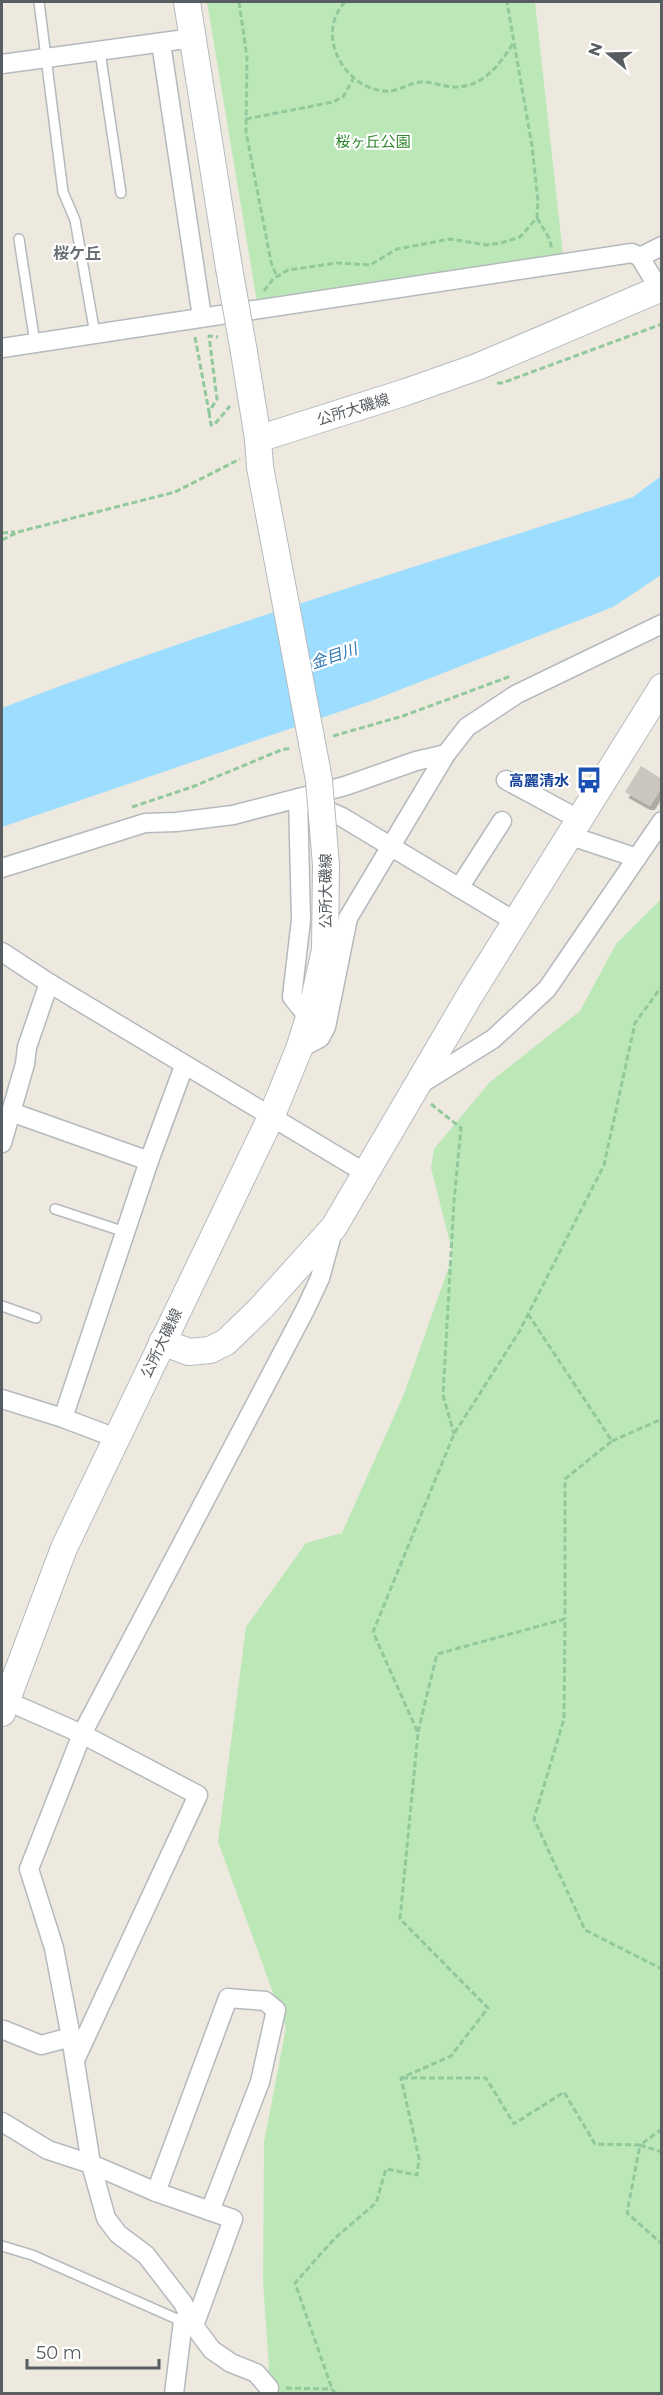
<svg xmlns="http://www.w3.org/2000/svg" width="663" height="2395" viewBox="0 0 663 2395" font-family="Montserrat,'Noto Sans JP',sans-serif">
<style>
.green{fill:#bce8b8}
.water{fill:#9dddff}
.building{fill:#cac5be;filter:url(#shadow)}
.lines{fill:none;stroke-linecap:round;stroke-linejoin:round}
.lane-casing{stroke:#b5b9be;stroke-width:12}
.street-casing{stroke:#b5b9be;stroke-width:21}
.secondary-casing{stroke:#b5bac0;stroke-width:28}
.path{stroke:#91c99c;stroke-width:3;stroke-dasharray:6 3;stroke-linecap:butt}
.lane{stroke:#fff;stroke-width:9}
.street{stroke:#fff;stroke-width:18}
.secondary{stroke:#fff;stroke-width:26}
.secondary-bridge-casing{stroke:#b5bac0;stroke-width:28;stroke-linecap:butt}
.secondary-bridge{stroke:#fff;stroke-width:26}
.labels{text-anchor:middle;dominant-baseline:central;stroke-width:4.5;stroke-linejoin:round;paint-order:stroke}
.park-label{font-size:15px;fill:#2f862c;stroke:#fff}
.street-label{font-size:15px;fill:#585d62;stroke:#fff}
.transit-label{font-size:15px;font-weight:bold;fill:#164399;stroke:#fff;text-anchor:end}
.neighbourhood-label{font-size:16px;font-weight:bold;fill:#696f74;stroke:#fff}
.water-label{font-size:16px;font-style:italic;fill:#2f7ab2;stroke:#fff}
</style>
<defs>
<filter id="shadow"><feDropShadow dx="3.5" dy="6" stdDeviation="0" flood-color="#0004"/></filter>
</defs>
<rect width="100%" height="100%" fill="#ede9df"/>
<g class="green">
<polygon points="207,2 535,2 563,254 257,302"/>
<polygon points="661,899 661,2393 261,2393 269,2368 263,2281 264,2142 286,2028 218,1842 246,1627 306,1543 342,1533 404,1394 453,1255 431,1168 434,1149 490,1082 580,1011 616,944"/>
</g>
<path class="water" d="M661 476V575L613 607 371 701 2 827V708C209 629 422 565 633 497Z"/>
<polygon class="building" points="641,766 662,779 662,787 650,806 625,792"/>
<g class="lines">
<g class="lane-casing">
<g id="lane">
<polyline points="39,2 63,192 75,220 95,334"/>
<polyline points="100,52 121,193"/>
<polyline points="19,239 35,343"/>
<polyline points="55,1209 125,1232"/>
<polyline points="2,1306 36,1318"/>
<polyline points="2,2246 32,2255 186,2323"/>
</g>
</g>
<g class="street-casing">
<g id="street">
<polyline points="161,43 202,317"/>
<polyline points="2,64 193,38"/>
<polyline points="640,257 662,246"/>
<polyline points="2,348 632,253 640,257 659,289"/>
<polyline points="506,780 580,820"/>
<polyline points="571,836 637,858"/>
<polyline points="2,868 145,823 176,822 233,815 345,786 416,761 446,754 467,727 517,694 662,624"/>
<polyline points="459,888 502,821"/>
<polyline points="2,952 49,983"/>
<polyline points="309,1018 292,997 301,920 298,798 342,817 516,922"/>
<polyline points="299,1049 320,1038 326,1027 348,918 446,754"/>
<polyline points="419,1085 493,1039 547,989 662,821"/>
<polyline points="11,1112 149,1161"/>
<polyline points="2,1143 25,1064 27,1047 49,983 367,1174"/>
<polyline points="2,1399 63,1418 116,1438"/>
<polyline points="63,1418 149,1161 184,1066"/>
<polyline points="7,1701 82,1734 198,1795 75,2060"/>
<polyline points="4,2030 41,2045 71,2037"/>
<polyline points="2,2122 48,2150 91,2164 156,2192 233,2219 194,2326"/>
<polyline points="156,2192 228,1998 265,2001 276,2010 260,2082 210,2211"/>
<polyline points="269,2388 256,2373 231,2363 212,2350 194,2326 183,2303 146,2255 118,2234 106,2218 91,2164 71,2037 54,1948 29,1869 82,1734 306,1308 320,1278 333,1231"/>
<polyline points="174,2394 183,2321"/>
</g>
</g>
<g class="secondary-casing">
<g id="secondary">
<polyline points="187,2 229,268"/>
<polyline points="244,352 258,439"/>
<polyline points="260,467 258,439 406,392 477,367 662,288"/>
<polyline points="162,1342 189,1352 210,1350 226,1342 261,1308 334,1227 470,995 662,687"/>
<polyline points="2,1713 64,1548 272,1115 299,1049 312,1008 325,950 326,865"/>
</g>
</g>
<g class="path">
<polyline points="239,2 247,57 246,132 271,262 277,277"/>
<path d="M345 2C315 34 343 87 384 91 398 93 411 81 423 82 434 82 444 87 455 87 484 87 500 64 514 42"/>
<polyline points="246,119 333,102 343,97 353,79"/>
<polyline points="537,218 549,238 552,249"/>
<polyline points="264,291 273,279 288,270 337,263 370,265 397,249 450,239 486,245 501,243 520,237 537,218 538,201 532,146 507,2"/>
<polyline points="195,337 209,412 217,399 209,336 218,337"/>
<polyline points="497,383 502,383 662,324"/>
<polyline points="209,412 211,425 214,425 230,406"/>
<polyline points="2,533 15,532"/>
<polyline points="2,540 18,532 175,492 240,459"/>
<polyline points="333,736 403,716 511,676"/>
<polyline points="132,807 192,787 281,750 292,748"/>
<polyline points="431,1104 461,1128 454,1201 443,1395 454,1434"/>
<polyline points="528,1314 612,1441 565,1479 565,1619"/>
<polyline points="612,1441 662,1419"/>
<polyline points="418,1732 437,1654 565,1619 564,1719 534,1819 585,1930 662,1969"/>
<polyline points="402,2078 486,2078 514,2124 564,2092 595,2144 640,2145 627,2213 662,2244"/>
<polyline points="662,2129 640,2145 662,2152"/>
<polyline points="286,2388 332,2389"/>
<polyline points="336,2394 332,2389 295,2283 335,2238 376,2203 386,2169 417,2175 419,2158 401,2078 451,2056 488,2008 400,1919 418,1733 373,1632 454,1434 519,1332 604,1165 635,1023 662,986"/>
</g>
<use href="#lane" class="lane"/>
<use href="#street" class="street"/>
<use href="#secondary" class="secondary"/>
<g class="secondary-bridge-casing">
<g id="secondary-bridge">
<polyline points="229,268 244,352"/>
<polyline points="260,467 319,780 326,865"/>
</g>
</g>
<use href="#secondary-bridge" class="secondary-bridge"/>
</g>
<defs>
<g id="bus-bare" transform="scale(2.07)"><path d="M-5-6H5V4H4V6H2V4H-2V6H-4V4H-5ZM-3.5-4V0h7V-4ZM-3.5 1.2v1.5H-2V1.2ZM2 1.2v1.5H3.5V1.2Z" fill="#1a4fb4" stroke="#fff" stroke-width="2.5" paint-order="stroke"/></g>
</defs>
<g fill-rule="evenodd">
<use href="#bus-bare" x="589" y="780"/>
</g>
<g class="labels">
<g class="park-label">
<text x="373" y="141">桜ヶ丘公園</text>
</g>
<g class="street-label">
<text transform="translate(353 409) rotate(-17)">公所大磯線</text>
<text transform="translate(325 891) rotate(-90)">公所大磯線</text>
<text transform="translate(161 1343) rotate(-64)">公所大磯線</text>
</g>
<g class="transit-label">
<text x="569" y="780">高麗清水</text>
</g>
<g class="neighbourhood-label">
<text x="77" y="253">桜ケ丘</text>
</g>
<g class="water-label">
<text transform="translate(334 656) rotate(-19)">金目川</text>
</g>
</g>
<rect width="663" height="2395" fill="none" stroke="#585d62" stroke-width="6"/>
<g transform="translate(609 54) rotate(289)" stroke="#ffffff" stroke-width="4.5" paint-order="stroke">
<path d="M0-4.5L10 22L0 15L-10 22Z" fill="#585d62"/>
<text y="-9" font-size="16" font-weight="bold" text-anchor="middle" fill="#585d62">N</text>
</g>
<path d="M27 2359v9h132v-9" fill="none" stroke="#585d62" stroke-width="3"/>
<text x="36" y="2359" font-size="18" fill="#585d62" stroke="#ffffff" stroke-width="4.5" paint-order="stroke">50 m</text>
</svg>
